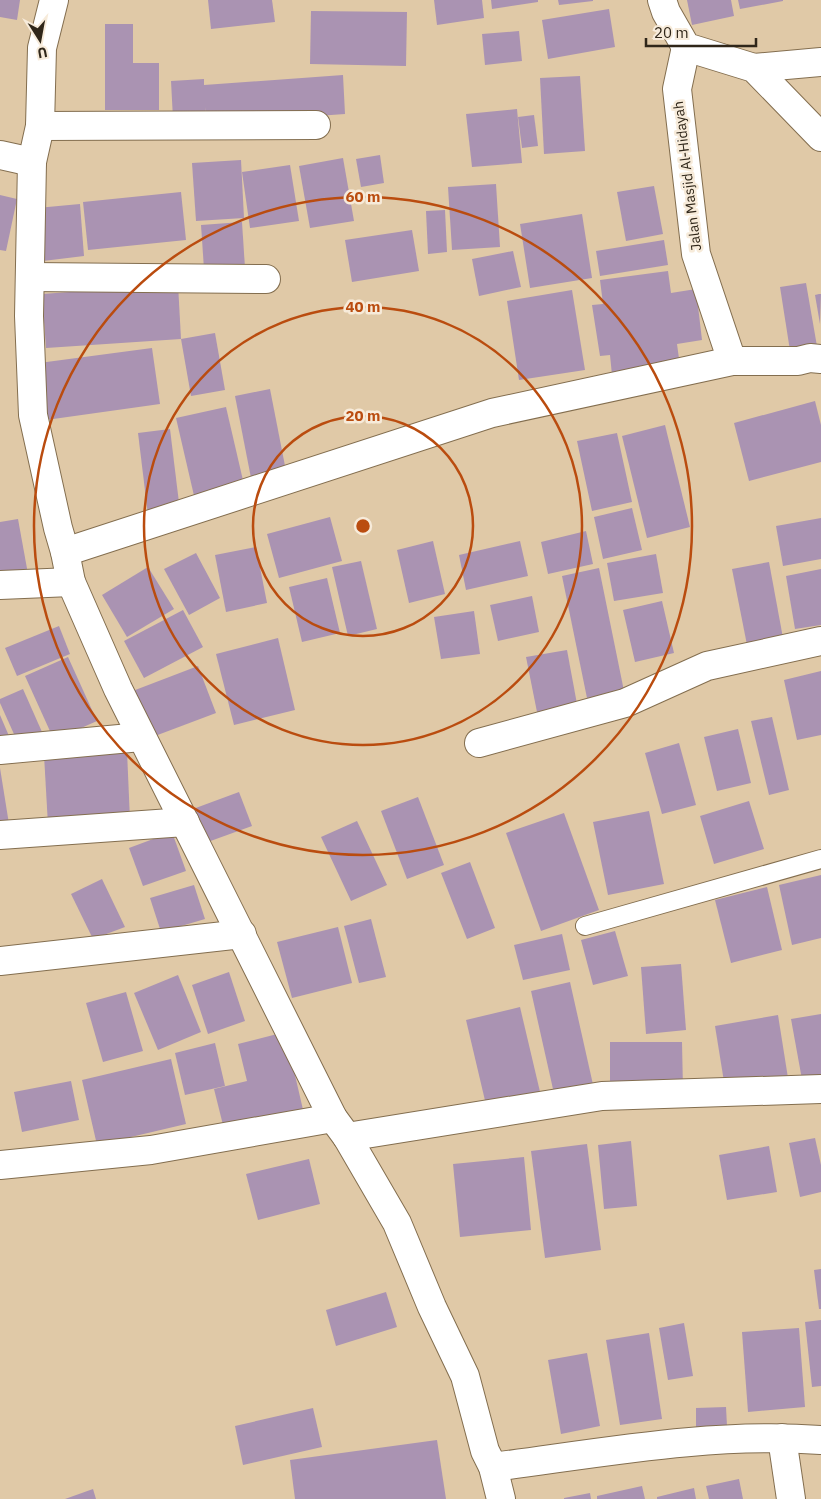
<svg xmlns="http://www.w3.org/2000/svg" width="821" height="1499" viewBox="0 0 821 1499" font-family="'IBM Plex Sans',sans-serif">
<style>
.building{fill:#aa93b2}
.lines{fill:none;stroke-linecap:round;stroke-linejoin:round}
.service-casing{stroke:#836e4f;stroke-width:20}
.minor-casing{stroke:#836e4f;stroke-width:30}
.tertiary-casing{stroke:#836e4f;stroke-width:30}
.service{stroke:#fff;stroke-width:18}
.minor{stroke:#fff;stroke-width:28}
.tertiary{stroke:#fff;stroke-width:28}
.ring{fill:none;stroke:#ba4c0f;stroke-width:2.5}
.labels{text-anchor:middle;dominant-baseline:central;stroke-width:5;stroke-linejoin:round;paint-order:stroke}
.street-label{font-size:14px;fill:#2f2619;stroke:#f7ebda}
.centre{fill:#ba4c0f;stroke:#f7ebda;stroke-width:2.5}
.ring-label{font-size:15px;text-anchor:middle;font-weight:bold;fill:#ba4c0f;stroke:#f7ebda;stroke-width:5;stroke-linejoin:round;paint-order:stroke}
</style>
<rect width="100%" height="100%" fill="#e0c9a7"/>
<g class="building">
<polygon points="0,0 20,0 17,20 0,17"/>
<polygon points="208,0 272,0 275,22 211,29"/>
<polygon points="434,0 482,0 484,18 437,25"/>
<polygon points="491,0 538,0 538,2 492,9"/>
<polygon points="558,0 593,0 593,1 559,5"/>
<polygon points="687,0 731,0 734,16 692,25"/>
<polygon points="738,0 783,0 783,1 740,9"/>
<polygon points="609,9 615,47 548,59 542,20"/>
<polygon points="311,11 407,12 406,66 310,64"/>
<polygon points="105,24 133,24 133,63 159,63 159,110 105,110"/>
<polygon points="519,31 522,61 485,65 482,34"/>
<polygon points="343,75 345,114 206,124 205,107 205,117 173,119 171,81 204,79 204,85"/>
<polygon points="580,76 585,151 544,154 540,78"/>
<polygon points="517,109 522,163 472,167 466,114"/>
<polygon points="534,115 538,146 522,148 518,117"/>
<polygon points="380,155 384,183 361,187 356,159"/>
<polygon points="343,158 354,221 310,228 299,166"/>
<polygon points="241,160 244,218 196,221 192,163"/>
<polygon points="290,165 299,221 250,228 242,172"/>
<polygon points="496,184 500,247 452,250 448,187"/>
<polygon points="654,186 663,234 626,241 617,192"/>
<polygon points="181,192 186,240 88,250 83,202"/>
<polygon points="0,195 17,199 6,251 0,250"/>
<polygon points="80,204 84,256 43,261 37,208"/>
<polygon points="445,210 447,252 428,254 426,211"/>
<polygon points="582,214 592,278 530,288 520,224"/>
<polygon points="242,222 245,268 204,269 201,225"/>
<polygon points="412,230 419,271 352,282 345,240"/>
<polygon points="664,240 668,265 600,276 596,251"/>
<polygon points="513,251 521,287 479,296 472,259"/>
<polygon points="668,271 671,293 696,289 702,340 677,344 680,366 612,375 610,355 600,356 592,305 603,304 600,280"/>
<polygon points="806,283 818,352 791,357 780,287"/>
<polygon points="178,284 181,339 46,348 42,294"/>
<polygon points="572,290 585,370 519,380 507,301"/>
<polygon points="819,294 821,294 820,324 815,295"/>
<polygon points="215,333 225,390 191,396 181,339"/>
<polygon points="152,348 160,404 46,420 39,363"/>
<polygon points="270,389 286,471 251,478 235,396"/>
<polygon points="815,401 821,425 821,462 749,481 734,423"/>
<polygon points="226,407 245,489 195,500 176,418"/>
<polygon points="665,425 690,527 647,538 622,436"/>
<polygon points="170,429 180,511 148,515 138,433"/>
<polygon points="617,433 632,502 592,511 577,441"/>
<polygon points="632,508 642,550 603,559 594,517"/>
<polygon points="330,517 342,561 279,578 267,534"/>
<polygon points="821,518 821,559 783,566 776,526"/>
<polygon points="18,519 28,574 0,580 0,522"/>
<polygon points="586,531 593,564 548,574 541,542"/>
<polygon points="433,541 445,594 409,603 397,550"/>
<polygon points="520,541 528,576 466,590 459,555"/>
<polygon points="256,547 267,603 226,612 215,555"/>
<polygon points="196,553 220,598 189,615 164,569"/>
<polygon points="656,554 663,593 614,601 607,563"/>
<polygon points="361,561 377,629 348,636 332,567"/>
<polygon points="769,562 783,638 747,645 732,569"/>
<polygon points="148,567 174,609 127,637 102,595"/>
<polygon points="599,568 624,691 587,698 562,576"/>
<polygon points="821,569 821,625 795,629 786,576"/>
<polygon points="327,578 340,633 302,642 289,587"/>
<polygon points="532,596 539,632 498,641 490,605"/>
<polygon points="662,601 674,653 635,662 623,610"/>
<polygon points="183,610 203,647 144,678 124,641"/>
<polygon points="474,611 480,654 441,659 434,617"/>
<polygon points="59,626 70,654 17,676 5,648"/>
<polygon points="278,638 295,710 234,725 216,654"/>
<polygon points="567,650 577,704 537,712 526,657"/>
<polygon points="68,657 97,721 54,740 25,676"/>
<polygon points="198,666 216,713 147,739 130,692"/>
<polygon points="821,671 821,735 797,740 784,680"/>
<polygon points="23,689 42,732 18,743 0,703 0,699"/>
<polygon points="0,715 9,736 0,740"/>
<polygon points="772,717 789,790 769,795 751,721"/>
<polygon points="738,729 751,783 717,791 704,737"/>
<polygon points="679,743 696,805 662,814 645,753"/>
<polygon points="127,751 130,820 48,825 44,755"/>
<polygon points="0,768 9,824 0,826"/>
<polygon points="239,792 252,826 205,843 193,809"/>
<polygon points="418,797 444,865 407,879 381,811"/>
<polygon points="749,801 764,849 714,864 700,816"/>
<polygon points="649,811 664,884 608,895 593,822"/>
<polygon points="564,813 599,910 541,931 506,833"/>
<polygon points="357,821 387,885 351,901 321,837"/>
<polygon points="172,832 186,871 143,886 129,848"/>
<polygon points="470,862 495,928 467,939 441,873"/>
<polygon points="821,875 821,938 792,945 779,885"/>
<polygon points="102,879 125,927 93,939 71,894"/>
<polygon points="194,885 205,919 161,932 150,898"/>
<polygon points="767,887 782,950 731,963 715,900"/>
<polygon points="371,919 386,977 359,983 344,926"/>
<polygon points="338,927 352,983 292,998 277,942"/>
<polygon points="615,931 628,976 593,985 581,940"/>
<polygon points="562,934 570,970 523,980 514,945"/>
<polygon points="681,964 686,1030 646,1034 641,967"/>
<polygon points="229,972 245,1021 208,1034 192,985"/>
<polygon points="178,975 201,1032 158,1050 134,993"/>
<polygon points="570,982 594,1089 555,1098 531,991"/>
<polygon points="126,992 143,1051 103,1062 86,1003"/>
<polygon points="520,1007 541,1096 487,1109 466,1020"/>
<polygon points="821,1014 821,1082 803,1085 791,1019"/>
<polygon points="778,1015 788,1078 725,1088 715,1026"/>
<polygon points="285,1032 304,1114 225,1133 214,1089 247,1081 238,1044"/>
<polygon points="610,1042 682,1042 683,1090 610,1091"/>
<polygon points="215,1043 225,1086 185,1095 175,1053"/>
<polygon points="171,1059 186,1124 97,1145 82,1080"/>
<polygon points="71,1081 79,1120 22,1132 14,1092"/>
<polygon points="815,1138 821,1165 821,1192 800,1197 789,1143"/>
<polygon points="631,1141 637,1206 604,1209 598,1145"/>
<polygon points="587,1144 601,1250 545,1258 531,1151"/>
<polygon points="769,1146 777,1192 727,1200 719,1155"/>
<polygon points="524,1157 531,1230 460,1237 453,1164"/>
<polygon points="309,1159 320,1204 258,1220 246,1174"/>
<polygon points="821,1269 821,1309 819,1309 814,1270"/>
<polygon points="386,1292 397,1327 336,1346 326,1310"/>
<polygon points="821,1320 821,1386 812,1387 805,1322"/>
<polygon points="684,1323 693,1376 668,1380 659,1328"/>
<polygon points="799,1328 805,1407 748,1412 742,1332"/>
<polygon points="649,1333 662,1419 620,1425 606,1340"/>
<polygon points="587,1353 600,1426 561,1434 548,1360"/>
<polygon points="726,1407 727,1426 696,1427 696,1408"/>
<polygon points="313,1408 322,1447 243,1465 235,1426"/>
<polygon points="437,1440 446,1499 295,1499 290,1460"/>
<polygon points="739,1479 743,1499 709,1499 706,1486"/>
<polygon points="642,1486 645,1499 597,1499 597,1496"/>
<polygon points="694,1488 696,1499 657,1499 657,1497"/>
<polygon points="93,1489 96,1499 65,1499"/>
<polygon points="590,1493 591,1499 564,1499 564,1498"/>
</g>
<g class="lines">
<g class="service-casing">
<polyline id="service" points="585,926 821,859"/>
</g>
<g class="minor-casing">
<g id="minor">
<polyline points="54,0 42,48 40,126 32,162 29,316 33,415 58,528 65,552 71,582 118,689 333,1118 347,1137 397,1223 432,1307 465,1376 485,1451 493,1467 501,1499"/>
<polyline points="686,47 677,89 696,254 732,361 798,361 810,358 821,359"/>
<polyline points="754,68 821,62"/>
<polyline points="40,126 316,125"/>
<polyline points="0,155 32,162"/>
<polyline points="30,277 266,279"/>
<polyline points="65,552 492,413 732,361"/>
<polyline points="0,585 71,582"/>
<polyline points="479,743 625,703 707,666 821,641"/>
<polyline points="0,750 141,737"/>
<polyline points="0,835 185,822"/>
<polyline points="0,961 242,934"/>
<polyline points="347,1137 602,1096 821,1089"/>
<polyline points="0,1165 151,1150 333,1118"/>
<polyline points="782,1438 791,1499"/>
<path d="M493 1467C601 1453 711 1432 821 1440"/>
</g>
</g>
<g class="tertiary-casing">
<polyline id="tertiary" points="662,0 666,12 686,47 754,68 821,137"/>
</g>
<use href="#service" class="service"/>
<use href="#minor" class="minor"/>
<use href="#tertiary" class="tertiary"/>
</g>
<g class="ring">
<circle cx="363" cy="526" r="110"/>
<circle cx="363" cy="526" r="219"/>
<circle cx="363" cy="526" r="329"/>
</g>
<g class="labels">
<g class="street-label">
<text transform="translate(687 176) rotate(-97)">Jalan Masjid Al-Hidayah</text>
</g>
</g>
<circle cx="363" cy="526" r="8" class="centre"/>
<g class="ring-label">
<text x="363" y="202">60 m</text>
<text x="363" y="312">40 m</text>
<text x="363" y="421">20 m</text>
</g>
<g transform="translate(40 40) rotate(169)" stroke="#f7ebda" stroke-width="4" paint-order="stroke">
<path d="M0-4L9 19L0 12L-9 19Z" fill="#2f2619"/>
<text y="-8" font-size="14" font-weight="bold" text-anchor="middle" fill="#2f2619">U</text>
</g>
<path d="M646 38v8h110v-8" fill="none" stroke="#2f2619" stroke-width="2.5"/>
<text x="654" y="38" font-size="15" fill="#2f2619" stroke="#f7ebda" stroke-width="4" paint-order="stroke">20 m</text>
</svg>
